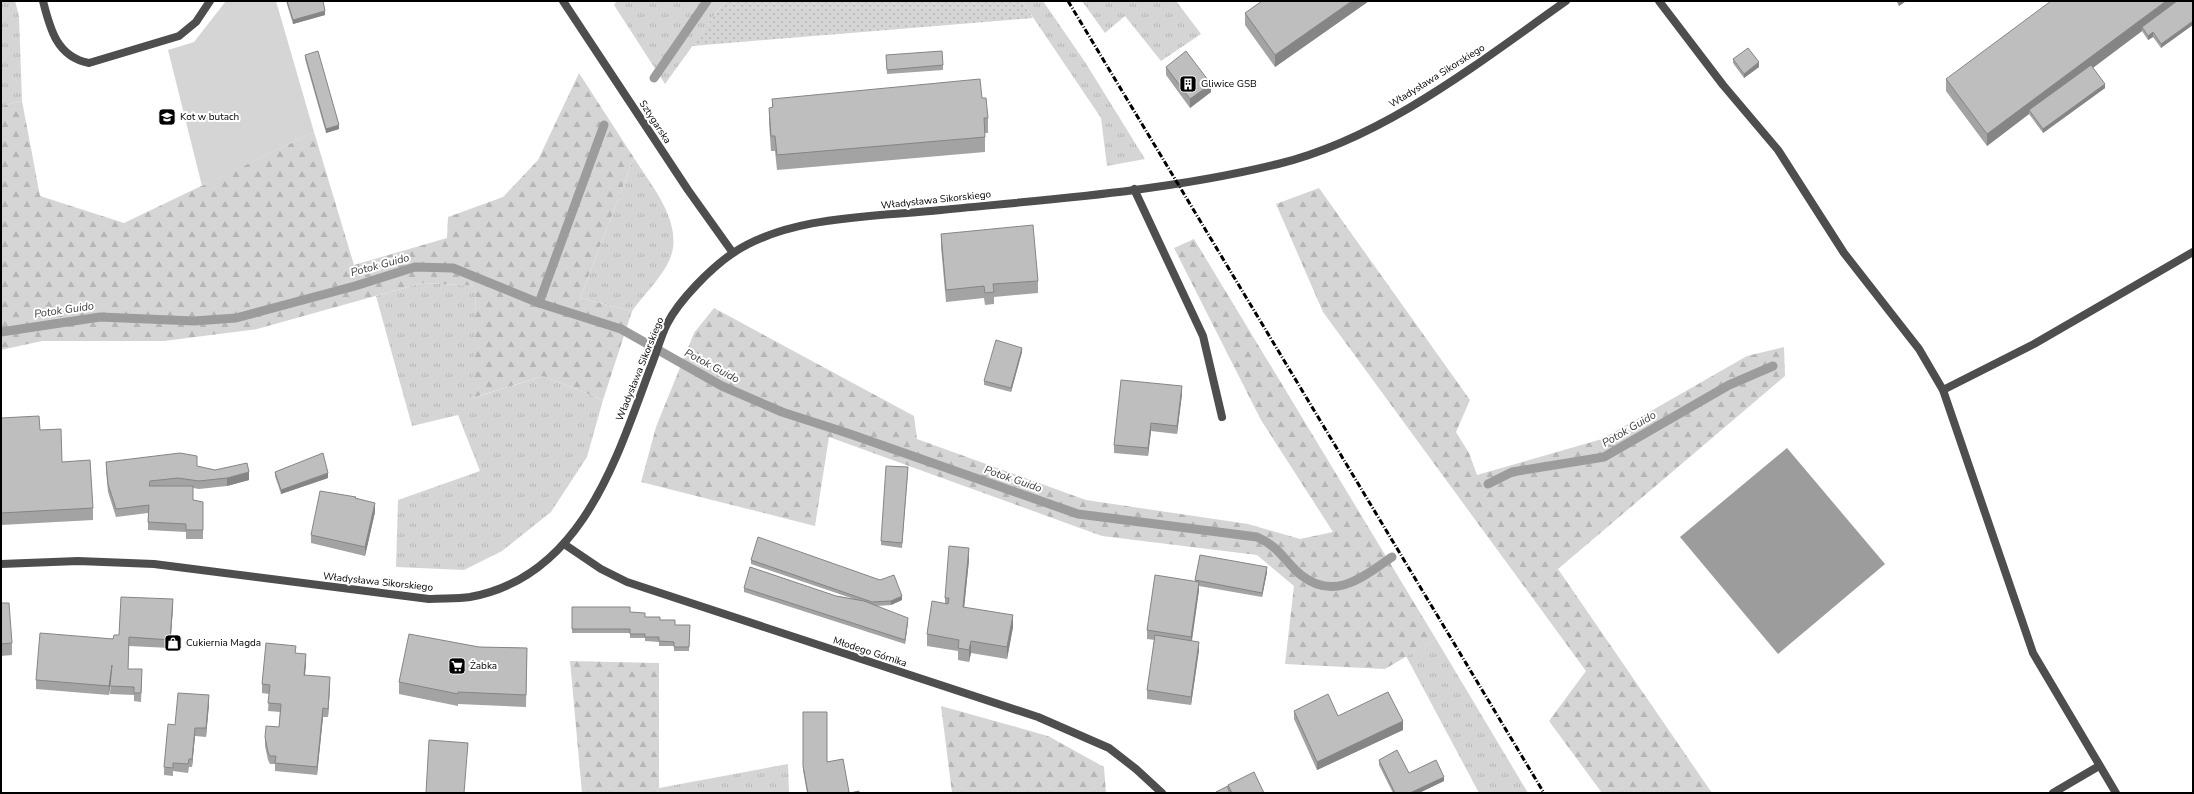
<svg xmlns="http://www.w3.org/2000/svg" width="2194" height="794" viewBox="0 0 2194 794" font-family="'Nunito Sans',sans-serif">
<style>
.grass{fill:url(#grass-tufts)}
.forest{fill:url(#forest-firs)}
.park{fill:#d5d5d5}
.garden{fill:url(#garden-dots)}
.water{fill:#9c9c9c}
.lines{fill:none;stroke-linecap:round;stroke-linejoin:round}
.stream{stroke:#9c9c9c;stroke-width:9}
.service{stroke:#4e4e4e;stroke-width:8}
.minor{stroke:#4e4e4e;stroke-width:8}
.tertiary{stroke:#4e4e4e;stroke-width:8}
.rail{stroke:#000;stroke-width:3;stroke-dasharray:6 2 1 2;stroke-linecap:butt}
.wall{fill:#a3a3a3}
.shaded-wall{fill:#858585}
.building{fill:#bebebe;stroke:#858585}
.labels{text-anchor:middle;dominant-baseline:central;stroke-width:4;stroke-linejoin:round;paint-order:stroke}
.street-label{font-size:10px;fill:#000;stroke:#fff}
.poi-label{font-size:10px;fill:#000;stroke:#fff;text-anchor:start}
.water-label{font-size:11px;font-style:italic;fill:#3d3d3d;stroke:#fff}
</style>
<defs>
<pattern id="grass-tufts" width="24" height="20" patternUnits="userSpaceOnUse"><rect width="24" height="20" fill="#d5d5d5"/><path d="M3 7l-1-3M5 7V3M7 7l1-3M15 17l-1-3M17 17v-4M19 17l1-3" fill="none" stroke="#b5b5b5"/></pattern>
<pattern id="forest-firs" width="22" height="20" patternUnits="userSpaceOnUse"><rect width="22" height="20" fill="#d5d5d5"/><path d="M5 1l3.5 6h-7zM16 11l3.5 6h-7z" fill="#b5b5b5"/></pattern>
<pattern id="garden-dots" width="8" height="8" patternUnits="userSpaceOnUse"><rect width="8" height="8" fill="#d5d5d5"/><path d="M2 2h.1M6 6h.1" fill="none" stroke="#b5b5b5" stroke-width="1.8" stroke-linecap="round"/></pattern>
</defs>
<rect width="100%" height="100%" fill="#fff"/>
<g class="grass">
<polygon points="1,1 15,1 19,16 22,101 1,106"/>
<polygon points="617,1 725,1 665,84 614,5"/>
<polygon points="1022,1 1043,1 1085,62 1145,159 1107,166 1101,118"/>
<polygon points="1082,1 1176,1 1201,34 1161,61 1125,16 1105,33"/>
<path d="M634 158C653 188 688 228 667 265 658 281 643 296 632 311L580 298Z"/>
<polygon points="422,283 476,286 473,398 543,376 603,400 587,457 551,512 502,551 464,570 396,567 398,500 480,471 458,415 412,426 376,296"/>
<polygon points="1436,639 1528,793 1479,793 1406,656"/>
<polygon points="788,764 789,793 657,793 659,788"/>
</g>
<g class="forest">
<polygon points="579,73 634,158 580,298 632,311 603,400 543,376 472,398 476,286 422,283 257,329 164,341 42,341 1,350 1,106 22,101 40,196 124,223 314,132 354,265 447,238 448,217 503,197 538,160"/>
<polygon points="1319,188 1470,400 1456,432 1469,453 1477,475 1602,439 1747,356 1784,347 1785,376 1558,569 1712,793 1602,793 1549,721 1586,671 1323,312 1276,204"/>
<polygon points="1194,239 1436,639 1385,669 1285,664 1294,586 1257,555 1102,536 829,437 815,526 641,482 656,427 694,333 714,308 914,416 917,439 1086,500 1248,524 1300,539 1333,532 1261,420 1174,248"/>
<polygon points="570,661 659,663 659,788 657,793 582,793"/>
<polygon points="941,706 1048,736 1104,767 1106,793 952,793"/>
</g>
<polygon class="park" points="226,1 276,1 314,132 202,186 168,50 194,42"/>
<polygon class="garden" points="725,1 1022,1 1033,18 692,46"/>
<polygon class="water" points="1787,448 1885,564 1778,654 1680,537"/>
<g class="lines">
<g class="stream">
<polyline points="654,78 707,1"/>
<polyline points="539,303 604,125"/>
<path d="M1 332 100 317 194 321 236 318 355 286 415 267 453 268 539 303 621 329 722 386 782 412 850 434 1078 514 1257 537C1281 548 1283 560 1301 575 1335 602 1364 576 1392 557"/>
<polyline points="1488,484 1512,472 1604,457 1729,385 1773,366"/>
</g>
<g class="service">
<path d="M43 1C50 29 57 57 89 63L179 36 196 22 210 1"/>
<polyline points="1659,1 1723,85 1778,150 1844,253 1919,349 1943,390 2033,653 2116,793"/>
<polyline points="1134,189 1203,336 1222,417"/>
<polyline points="1943,390 2034,344 2193,252"/>
<polyline points="2053,793 2099,766"/>
</g>
<g class="minor">
<polyline points="563,1 688,190 733,253"/>
<polyline points="564,544 601,569 627,582 1038,717 1109,748 1136,769 1162,793"/>
</g>
<path class="tertiary" d="M1 564 78 561 154 564 429 599C442 598 457 599 470 597 581 577 616 460 650 369 656 355 660 338 667 324 679 300 711 268 733 253 790 215 875 217 941 210 1053 199 1168 191 1278 164 1384 138 1478 63 1566 1"/>
<polyline class="rail" points="1068,1 1544,793"/>
</g>
<g class="wall">
<polygon points="286,1 323,1 325,15 293,24"/>
<polygon points="1369,1 1275,67 1245,25 1245,13"/>
<polygon points="1896,1 1906,1 1899,6"/>
<polygon points="2193,1 2161,48 2153,37 2148,40 2142,31 2093,68 2105,88 2043,133 2029,114 1987,146 1946,91 1946,79"/>
<polygon points="305,55 339,129 326,133 305,59"/>
<polygon points="886,55 943,65 943,70 887,74"/>
<polygon points="1733,59 1759,67 1744,78 1733,63"/>
<polygon points="1166,67 1211,92 1190,108 1166,75"/>
<polygon points="982,98 988,118 988,133 985,133 985,152 777,170 775,151 771,151 769,123 769,108 772,108 772,99"/>
<polygon points="941,234 1038,281 1038,293 994,297 994,304 985,305 984,298 946,302 941,247"/>
<polygon points="1022,352 1011,392 984,385 984,381"/>
<polygon points="1182,394 1177,434 1151,431 1148,456 1114,453 1114,445"/>
<polygon points="1,418 40,430 62,462 93,508 93,520 1,525"/>
<polygon points="106,462 197,466 249,480 227,486 199,489 193,488 193,500 203,502 203,539 186,539 186,532 148,530 148,513 116,517 108,492 106,470"/>
<polygon points="275,472 328,478 281,494 275,476"/>
<polygon points="908,472 902,548 881,545 881,541"/>
<polygon points="356,498 375,512 365,556 311,543 311,535"/>
<polygon points="1200,555 1267,572 1262,597 1199,586 1199,590 1192,641 1199,650 1191,705 1147,699 1147,690 1155,640 1147,639 1147,630 1195,581"/>
<polygon points="751,560 902,600 891,605 876,606 908,622 905,644 744,592 744,588 836,596 854,599 751,564"/>
<polygon points="969,560 964,607 1013,627 1007,659 971,653 969,662 958,660 958,651 927,646 927,634 945,603 945,598"/>
<polygon points="1,603 12,643 12,655 1,656"/>
<polygon points="173,607 170,648 129,646 128,669 142,678 141,702 134,701 134,695 110,694 111,680 109,695 36,689 36,680 119,635"/>
<polygon points="572,607 645,617 660,620 675,625 690,625 689,651 674,651 674,646 659,646 659,642 645,641 645,638 630,638 630,633 572,633"/>
<polygon points="479,647 527,648 526,707 458,704 458,706 399,694 399,682"/>
<polygon points="296,653 306,663 305,675 330,686 328,717 323,717 317,775 275,771 275,764 270,764 268,760 265,746 265,737 279,727 280,712 268,711 269,694 262,693 262,684"/>
<polygon points="209,704 206,737 195,736 192,767 189,767 188,773 173,771 173,776 164,775 164,767 175,725"/>
<polygon points="1294,711 1338,716 1403,730 1317,770 1294,719"/>
<polygon points="803,712 827,762 843,759 849,793 807,793 803,770"/>
<polygon points="1379,760 1409,773 1444,781 1419,793 1393,793 1379,765"/>
<polygon points="1228,786 1264,793 1216,793 1216,792"/>
</g>
<g class="shaded-wall">
<polygon points="1352,1 1369,1 1275,67 1275,55"/>
<polygon points="1899,1 1906,1 1899,6"/>
<polygon points="2166,1 2183,1 2142,27 2142,31 2032,113 2029,110 2029,114 1987,146 1987,134"/>
<polygon points="325,11 325,15 293,24 293,20"/>
<polygon points="2193,21 2193,25 2161,48 2161,44"/>
<polygon points="2153,32 2153,37 2148,40 2148,36"/>
<polygon points="1759,62 1759,67 1744,78 1744,74"/>
<polygon points="1211,84 1211,92 1190,108 1190,99"/>
<polygon points="2105,84 2105,88 2043,133 2043,129"/>
<polygon points="339,125 339,129 326,133 326,129"/>
<polygon points="1022,348 1022,352 1011,392 1011,388"/>
<polygon points="1182,386 1182,394 1177,434 1177,426"/>
<polygon points="1151,423 1151,431 1148,456 1148,448"/>
<polygon points="249,472 249,480 227,486 227,478"/>
<polygon points="328,473 328,478 281,494 281,490"/>
<polygon points="375,503 375,512 365,556 365,547"/>
<polygon points="969,548 969,560 963,619 963,607"/>
<polygon points="1267,567 1267,572 1262,597 1262,593"/>
<polygon points="1199,582 1199,590 1191,645 1191,637"/>
<polygon points="902,596 902,600 891,605 891,601"/>
<polygon points="173,599 173,607 170,648 170,640"/>
<polygon points="1013,615 1013,627 1007,659 1007,647"/>
<polygon points="908,618 908,622 905,644 905,640"/>
<polygon points="971,641 971,653 969,662 969,650"/>
<polygon points="1199,642 1199,650 1191,705 1191,697"/>
<polygon points="306,654 306,663 304,683 304,675"/>
<polygon points="112,665 112,673 109,695 109,686"/>
<polygon points="330,677 330,686 328,717 328,709"/>
<polygon points="209,695 209,704 206,737 206,728"/>
<polygon points="323,708 323,717 317,775 317,767"/>
<polygon points="1403,721 1403,730 1317,770 1317,762"/>
<polygon points="195,728 195,736 192,767 192,759"/>
<polygon points="1444,777 1444,781 1419,793 1410,793"/>
</g>
<g class="building">
<polygon points="287,1 323,1 325,11 293,20"/>
<polygon points="1262,1 1352,1 1275,55 1245,13"/>
<polygon points="2051,1 2166,1 1987,134 1946,79"/>
<polygon points="2177,1 2193,1 2193,21 2161,44 2153,32 2148,36 2142,27"/>
<polygon points="1748,48 1759,62 1744,74 1733,59"/>
<polygon points="318,51 339,125 326,129 305,55"/>
<polygon points="942,51 943,65 887,70 886,55"/>
<polygon points="1186,51 1211,84 1190,99 1166,67"/>
<polygon points="2091,65 2105,84 2043,129 2029,110"/>
<polygon points="980,79 982,98 986,98 988,118 984,118 985,137 777,155 775,136 771,136 769,108 773,107 772,99"/>
<polygon points="1033,225 1038,281 993,284 994,292 985,293 984,286 946,290 941,234"/>
<polygon points="996,340 1022,348 1011,388 984,381"/>
<polygon points="1121,380 1182,386 1177,426 1151,423 1148,448 1114,445"/>
<polygon points="39,416 40,430 61,429 62,462 90,460 93,508 1,513 1,418"/>
<polygon points="180,453 197,456 197,466 215,470 247,463 249,472 227,478 199,481 178,478 150,481 149,486 193,486 193,500 203,502 203,530 186,530 186,524 148,522 149,505 116,509 108,484 106,462"/>
<polygon points="323,453 328,473 281,490 275,472"/>
<polygon points="886,466 908,467 902,543 881,541"/>
<polygon points="320,491 356,497 355,498 375,503 365,547 311,535"/>
<polygon points="758,537 880,580 894,575 902,596 891,601 872,602 751,560"/>
<polygon points="949,546 969,548 963,607 1013,615 1007,647 971,641 969,650 958,648 959,640 927,634 932,601 948,604 949,598 945,598"/>
<polygon points="1200,555 1267,567 1262,593 1195,580"/>
<polygon points="750,567 836,596 864,601 908,618 905,640 744,588"/>
<polygon points="1155,575 1199,582 1191,637 1147,630"/>
<polygon points="121,597 173,599 170,640 129,637 128,669 142,669 141,693 134,693 134,687 110,686 112,665 109,686 36,680 40,633 113,639 114,635 119,635"/>
<polygon points="1,603 9,603 12,643 1,644"/>
<polygon points="572,607 630,607 630,612 645,613 645,617 660,617 660,620 675,620 675,625 690,625 689,647 674,647 674,642 659,641 659,637 645,637 645,634 630,634 630,629 572,629"/>
<polygon points="409,634 479,647 527,648 526,695 458,692 458,694 399,682"/>
<polygon points="1155,635 1199,642 1191,697 1147,690"/>
<polygon points="266,643 296,646 295,653 306,654 304,675 330,677 328,709 323,708 317,767 275,763 276,756 270,756 268,752 265,737 266,726 279,727 281,704 268,703 270,685 262,684"/>
<polygon points="1388,692 1403,721 1317,762 1294,711 1328,694 1338,716"/>
<polygon points="178,693 209,695 206,728 195,728 192,759 189,759 188,764 173,763 173,768 164,767 168,724 175,725"/>
<polygon points="803,712 827,712 827,762 843,759 849,792 845,793 808,793 803,766"/>
<polygon points="429,740 468,743 464,793 426,793"/>
<polygon points="1397,750 1409,773 1436,760 1444,777 1410,793 1395,793 1379,760"/>
<polygon points="1254,772 1264,793 1232,793 1228,785"/>
<polygon points="1228,786 1228,789 1230,793 1216,793 1216,792"/>
<polygon points="859,791 859,793 850,793"/>
</g>
<defs>
<g id="building-square" transform="scale(0.9)"><rect x="-9" y="-9" width="18" height="18" rx="4" fill="#000" stroke="#fff"/><path d="M-4-6H4V6H1V3H-1V6H-4ZM-2.5-4.3h1.7v1.8h-1.7ZM.8-4.3h1.7v1.8H.8ZM-2.5-1h1.7V.8h-1.7ZM.8-1h1.7V.8H.8Z" fill="#fff"/></g>
<g id="school-square" transform="scale(0.9)"><rect x="-9" y="-9" width="18" height="18" rx="4" fill="#000" stroke="#fff"/><path d="M0-5L7-2L0 1L-7-2ZM-4 1L0 2.5L4 1V4Q0 6-4 4Z" fill="#fff"/></g>
<g id="shop-square" transform="scale(0.9)"><rect x="-9" y="-9" width="18" height="18" rx="4" fill="#000" stroke="#fff"/><path d="M-5-2.5h2.3a2.7 3.5 0 0 1 5.4 0H5L5.5 6h-11ZM-1.5-2.5h3a1.5 2.3 0 0 0-3 0Z" fill="#fff"/></g>
<g id="supermarket-square" transform="scale(0.9)"><rect x="-9" y="-9" width="18" height="18" rx="4" fill="#000" stroke="#fff"/><path d="M-6-5.5h2.5l.6 2H6L4.5 2H-2.5L-4.4-4H-6ZM-1.5 3.2a1.3 1.3 0 1 0 .1 0ZM3 3.2a1.3 1.3 0 1 0 .1 0Z" fill="#fff"/></g>
</defs>
<g fill-rule="evenodd">
<use href="#building-square" x="1188" y="84"/>
<use href="#school-square" x="167" y="117"/>
<use href="#shop-square" x="173" y="643"/>
<use href="#supermarket-square" x="457" y="666"/>
</g>
<g class="labels">
<g class="street-label">
<text transform="translate(1437 76) rotate(-32)">Władysława Sikorskiego</text>
<text transform="translate(655 122) rotate(57)">Sztygarska</text>
<text transform="translate(936 200) rotate(-6)">Władysława Sikorskiego</text>
<text transform="translate(640 369) rotate(-68)">Władysława Sikorskiego</text>
<text transform="translate(378 582) rotate(6)">Władysława Sikorskiego</text>
<text transform="translate(870 652) rotate(18)">Młodego Górnika</text>
</g>
<g class="poi-label">
<text x="1201" y="84">Gliwice GSB</text>
<text x="180" y="117">Kot w butach</text>
<text x="186" y="643">Cukiernia Magda</text>
<text x="470" y="666">Żabka</text>
</g>
<g class="water-label">
<text transform="translate(380 265) rotate(-15)">Potok Guido</text>
<text transform="translate(64 310) rotate(-8)">Potok Guido</text>
<text transform="translate(712 366) rotate(28)">Potok Guido</text>
<text transform="translate(1629 429) rotate(-30)">Potok Guido</text>
<text transform="translate(1013 479) rotate(19)">Potok Guido</text>
</g>
</g>
<rect width="2194" height="794" fill="none" stroke="#000000" stroke-width="4"/>
</svg>
